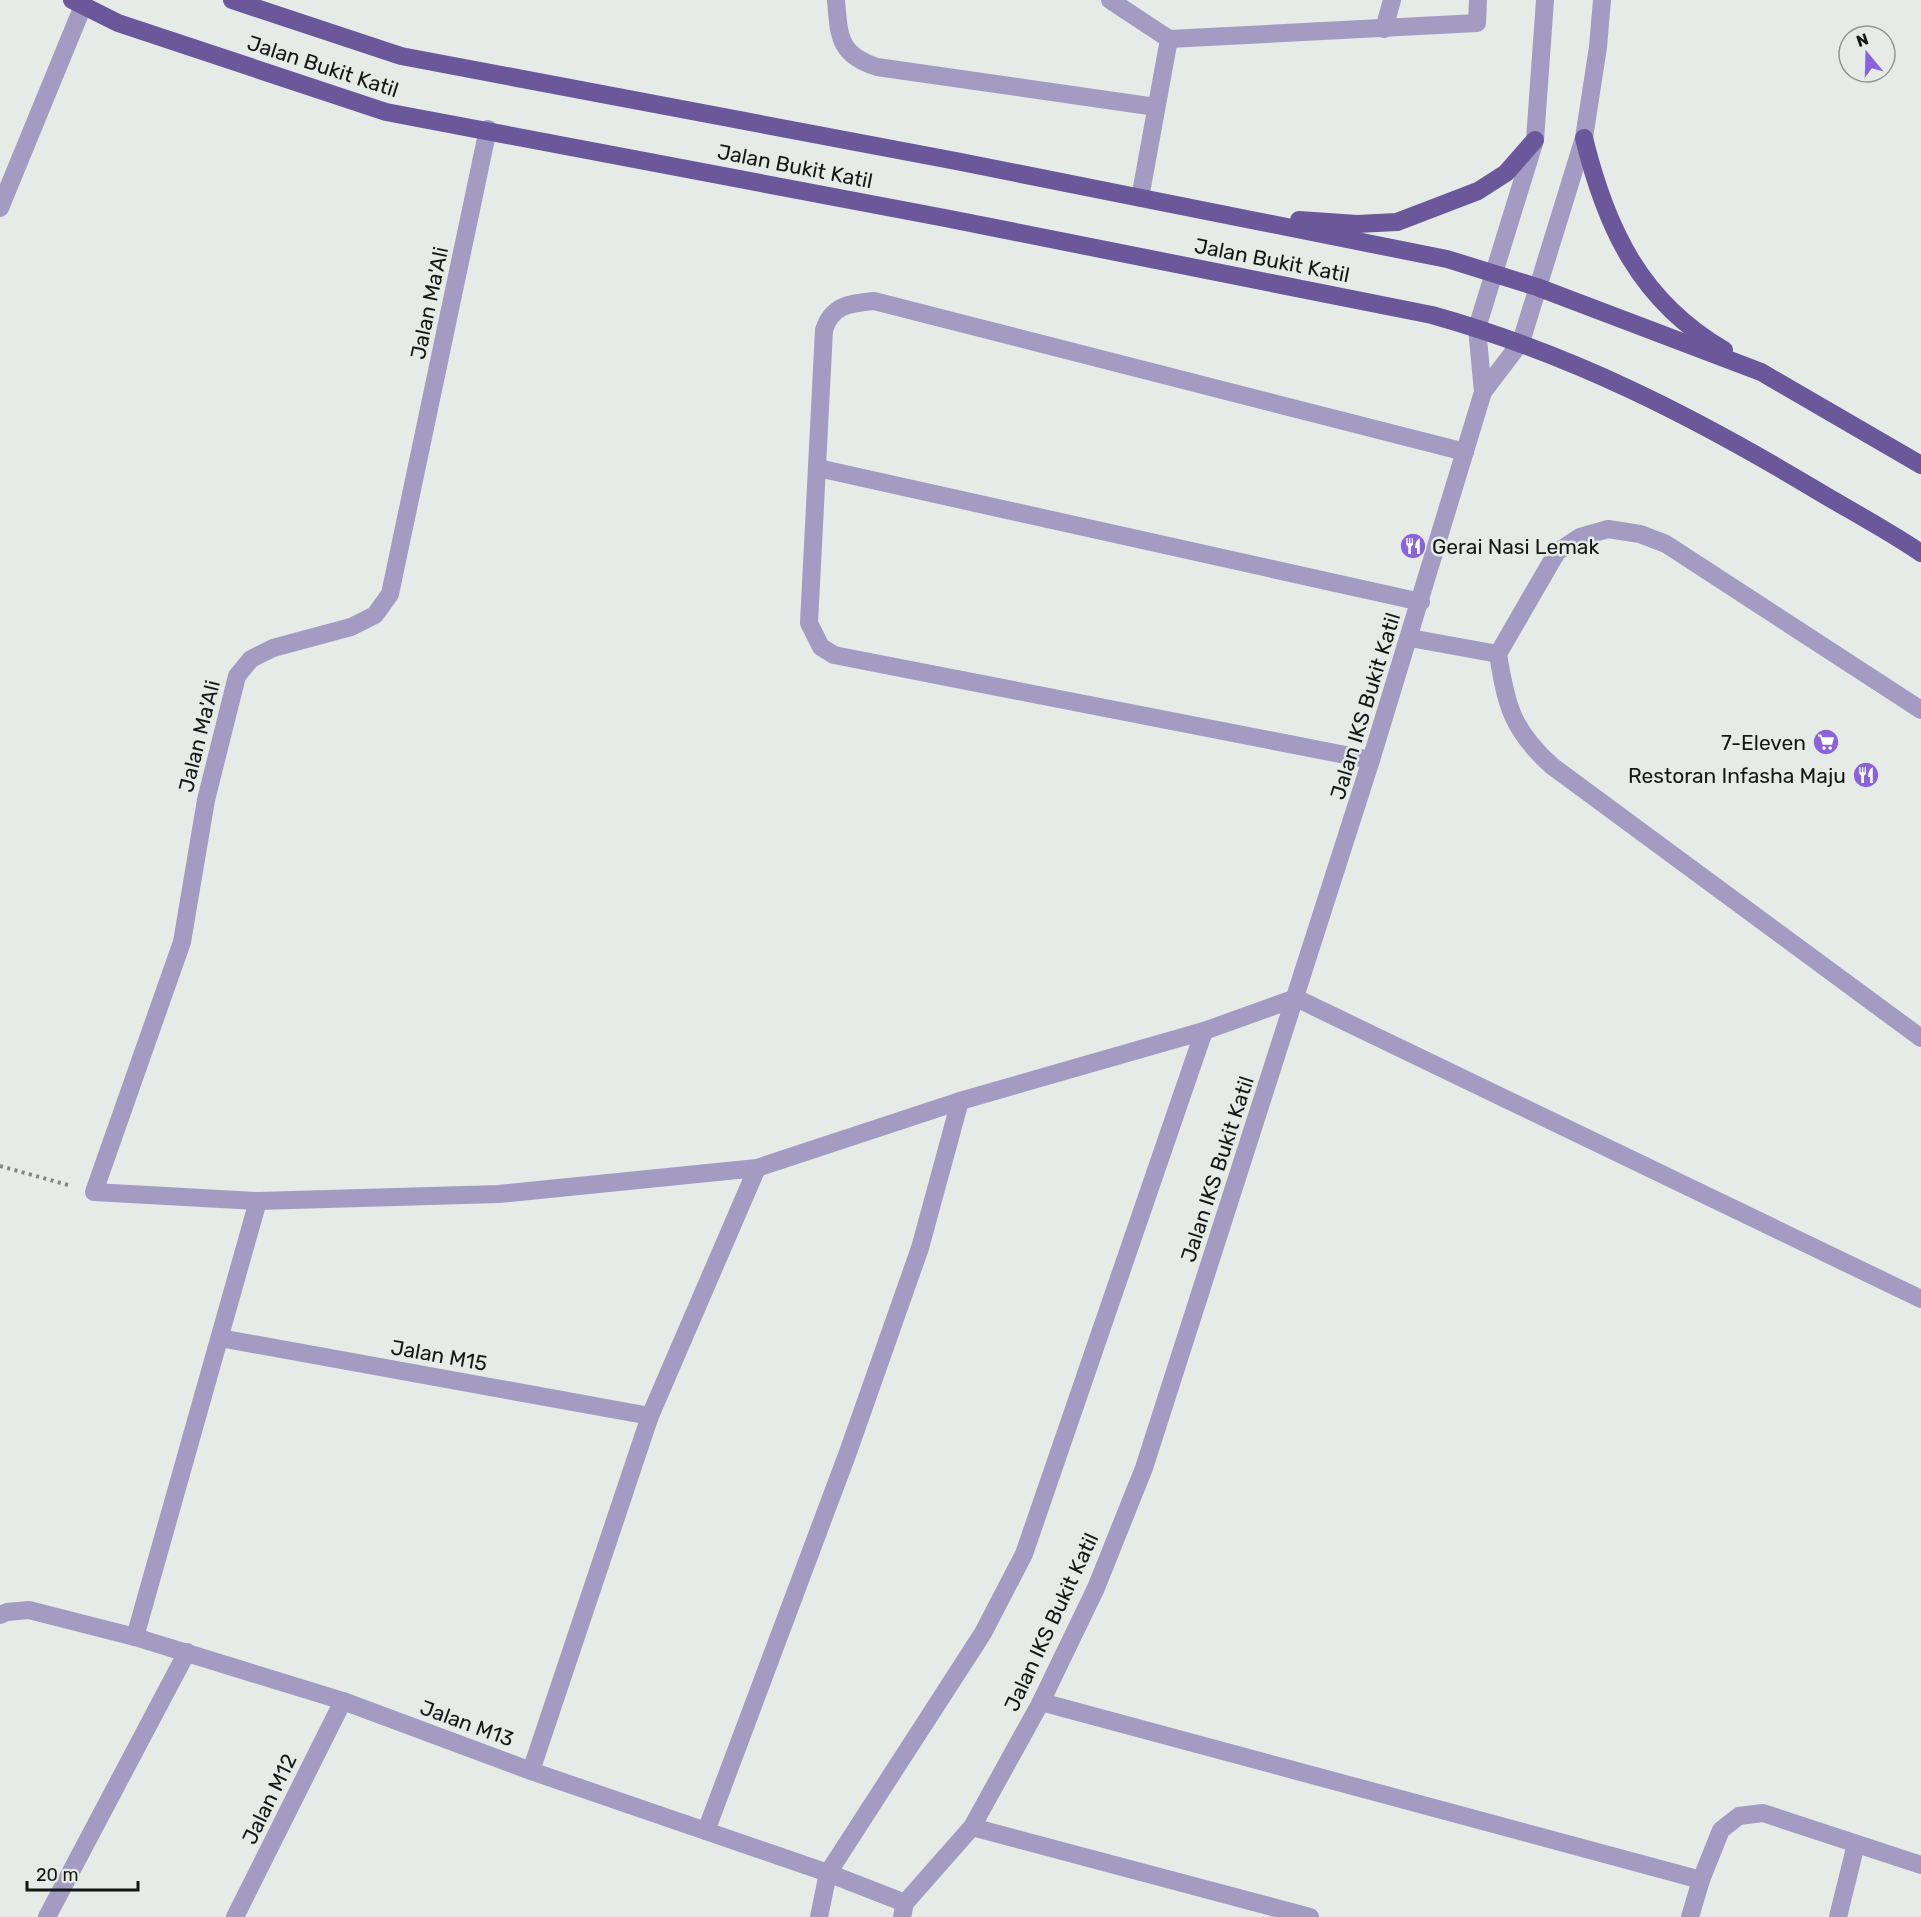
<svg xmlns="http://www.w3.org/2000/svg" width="1921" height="1917" viewBox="0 0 1921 1917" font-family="Rubik,sans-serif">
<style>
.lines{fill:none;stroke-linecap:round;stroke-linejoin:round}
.path{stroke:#828683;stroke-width:4;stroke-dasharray:3 4.5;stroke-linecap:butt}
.minor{stroke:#a39bc1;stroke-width:18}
.major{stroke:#6b589b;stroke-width:18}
.labels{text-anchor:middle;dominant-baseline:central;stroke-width:5;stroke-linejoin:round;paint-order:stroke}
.street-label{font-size:21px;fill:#151716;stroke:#e6ebe7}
.poi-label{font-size:21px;fill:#151716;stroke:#e6ebe7;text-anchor:end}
</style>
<rect width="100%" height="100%" fill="#e6ebe7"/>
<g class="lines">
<polyline class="path" points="0,1166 68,1185"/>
<g class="minor">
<path d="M836 0C839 37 839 55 877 67L1156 107"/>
<polyline points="1110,0 1169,39 1477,23 1478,0"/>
<polyline points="1384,29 1392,0"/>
<polyline points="488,129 390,594 375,615 351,627 273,648 251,659 237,676 206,800 182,942 94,1192 258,1201 499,1194 757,1168 960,1101 1204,1031 1296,998 1921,1299"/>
<polyline points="1140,198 1169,39"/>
<polyline points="0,208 83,6"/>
<polyline points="1483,392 1477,328 1535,140 1545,0"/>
<polyline points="818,468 1421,602"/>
<polyline points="1410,638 1498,654"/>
<path d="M1921 710 1666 544 1640 534 1608 529 1580 537 1557 552 1498 654C1506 705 1512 730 1552 766L1921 1038"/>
<path d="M1371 760 834 655 821 647 809 623 824 330C832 305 850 303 874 301L1465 452"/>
<polyline points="220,1338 650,1416"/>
<polyline points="0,1615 7,1612 29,1610 135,1637 343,1701 531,1771 828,1873 905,1903"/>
<polyline points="135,1637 258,1201"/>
<polyline points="1041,1702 1701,1880 1721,1830 1739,1816 1763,1813 1921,1865"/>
<polyline points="531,1771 650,1416 757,1168"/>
<polyline points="972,1827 1310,1917"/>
<polyline points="706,1831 847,1455 920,1248 960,1101"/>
<polyline points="47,1917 187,1652"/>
<polyline points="235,1917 343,1701"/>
<polyline points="819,1917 828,1873 983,1633 1024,1554 1204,1031"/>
<polyline points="902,1917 905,1903 972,1827 1041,1702 1096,1588 1144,1468 1371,760 1483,392 1521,342 1584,138 1598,47 1602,0"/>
<polyline points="1690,1917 1701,1880"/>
<polyline points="1838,1917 1856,1844"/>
</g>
<g class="major">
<path d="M72 0 118 23 386 112 945 218 1432 315C1571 354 1693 416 1816 490 1851 511 1887 530 1921 553"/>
<polyline points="232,0 401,56 956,161 1447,259 1537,287 1761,372 1921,465"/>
<path d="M1584 138C1606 228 1640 301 1724 350"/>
<polyline points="1299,220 1357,224 1397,222 1478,191 1506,173 1535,140"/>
</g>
</g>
<defs>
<g id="restaurant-disc" transform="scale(1.35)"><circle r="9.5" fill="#8a62dc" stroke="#e6ebe7"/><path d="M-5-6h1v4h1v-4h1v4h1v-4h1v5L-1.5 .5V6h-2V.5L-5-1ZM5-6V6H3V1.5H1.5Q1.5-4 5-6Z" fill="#fff"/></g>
<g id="supermarket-disc" transform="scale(1.35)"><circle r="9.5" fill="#8a62dc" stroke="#e6ebe7"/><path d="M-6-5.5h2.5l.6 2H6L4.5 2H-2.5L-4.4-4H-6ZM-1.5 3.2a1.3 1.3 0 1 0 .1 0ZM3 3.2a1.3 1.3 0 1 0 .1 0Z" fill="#fff"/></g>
</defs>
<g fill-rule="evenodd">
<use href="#restaurant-disc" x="1413" y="546"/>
<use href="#supermarket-disc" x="1826" y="742"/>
<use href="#restaurant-disc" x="1866" y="775"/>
</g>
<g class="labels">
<g class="street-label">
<text transform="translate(323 66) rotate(18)">Jalan Bukit Katil</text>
<text transform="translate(795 166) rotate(11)">Jalan Bukit Katil</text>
<text transform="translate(1272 260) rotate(11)">Jalan Bukit Katil</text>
<text transform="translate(429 303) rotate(-78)">Jalan Ma'Ali</text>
<text transform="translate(1365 706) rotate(-73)">Jalan IKS Bukit Katil</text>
<text transform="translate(199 736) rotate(-76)">Jalan Ma'Ali</text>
<text transform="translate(1217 1169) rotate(-72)">Jalan IKS Bukit Katil</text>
<text transform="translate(439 1355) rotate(10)">Jalan M15</text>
<text transform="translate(1051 1622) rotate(-65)">Jalan IKS Bukit Katil</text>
<text transform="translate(467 1723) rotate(20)">Jalan M13</text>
<text transform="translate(269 1799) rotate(-64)">Jalan M12</text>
</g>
<g class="poi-label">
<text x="1432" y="546" text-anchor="start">Gerai Nasi Lemak</text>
<text x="1806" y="742">7-Eleven</text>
<text x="1846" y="775">Restoran Infasha Maju</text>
</g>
</g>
<g transform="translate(1867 54) rotate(341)"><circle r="28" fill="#e6ebe7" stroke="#929693" stroke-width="1.5"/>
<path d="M0-4.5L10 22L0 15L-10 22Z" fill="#8a62dc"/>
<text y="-9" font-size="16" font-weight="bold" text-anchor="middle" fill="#151716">N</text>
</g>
<path d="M27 1881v9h111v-9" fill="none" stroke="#151716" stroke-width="3"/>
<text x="36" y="1881" font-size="18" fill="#151716" stroke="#e6ebe7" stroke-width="4.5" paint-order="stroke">20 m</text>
</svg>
